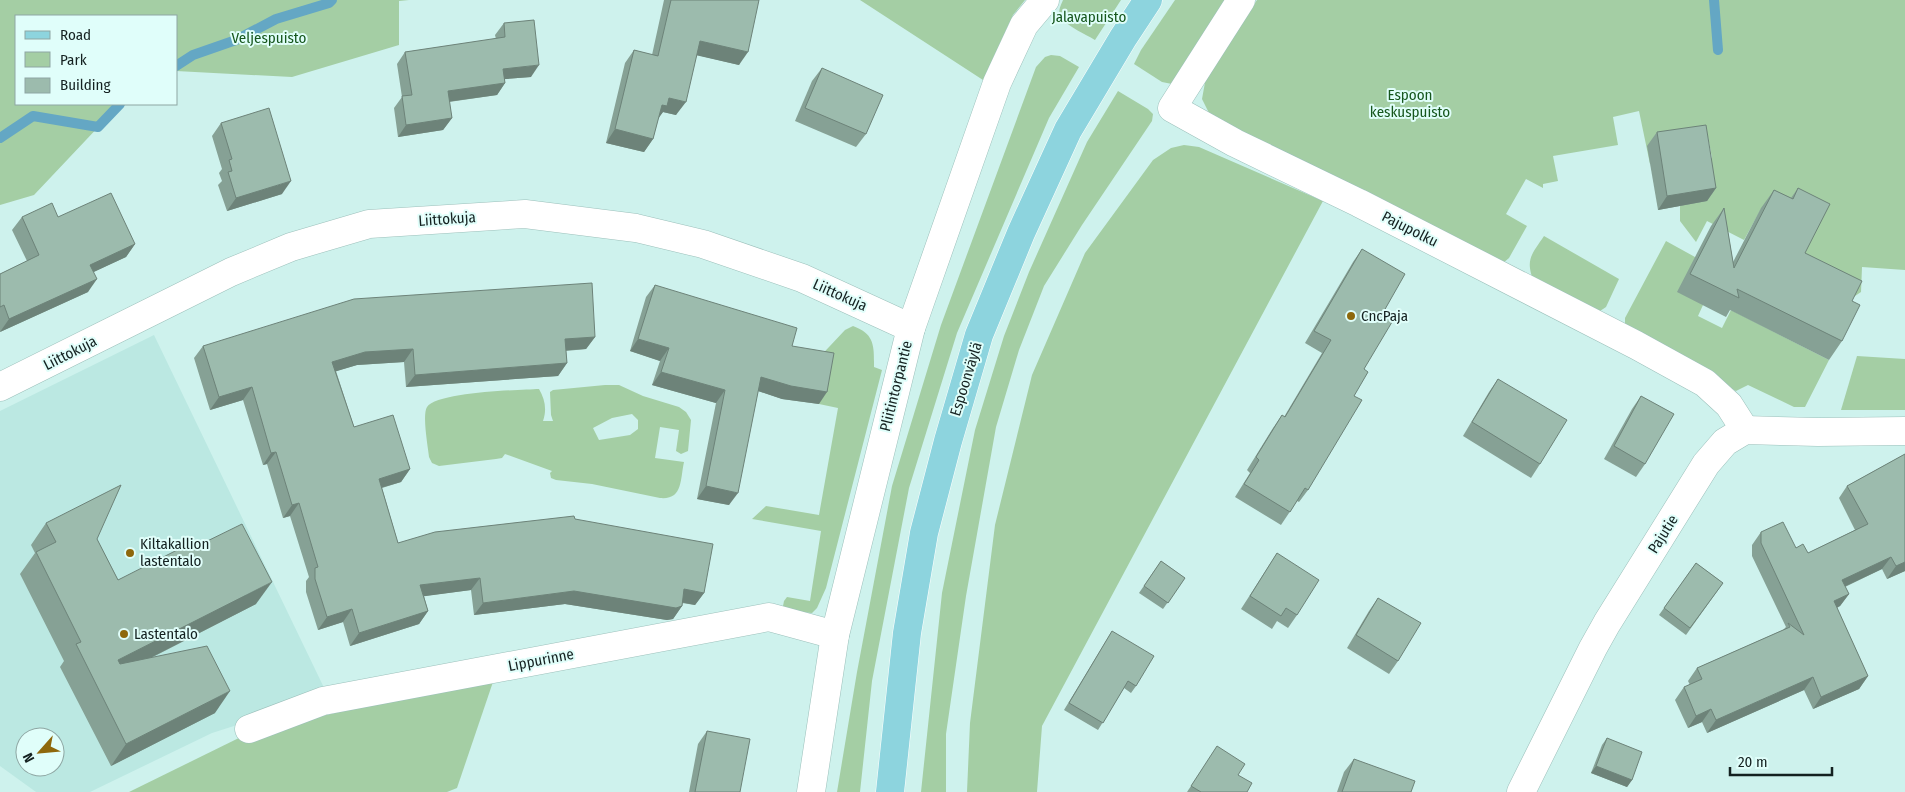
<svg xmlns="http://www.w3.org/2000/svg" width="1905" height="792" viewBox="0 0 1905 792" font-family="'Fira Sans Condensed',sans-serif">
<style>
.built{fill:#bbe8e2;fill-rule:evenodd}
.green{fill:#a4cea4;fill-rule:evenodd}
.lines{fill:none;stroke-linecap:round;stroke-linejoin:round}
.stream{stroke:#64a7c4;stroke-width:10}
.minor-casing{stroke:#9cc0bb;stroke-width:29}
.major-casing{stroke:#fff;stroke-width:29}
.minor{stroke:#fff;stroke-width:28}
.major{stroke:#8dd4de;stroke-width:28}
.wall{fill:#86a195}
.shaded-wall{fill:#6d8379}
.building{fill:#9cbbad;stroke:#6d8379}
.poi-dot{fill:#8e680c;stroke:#e0fefa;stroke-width:2}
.labels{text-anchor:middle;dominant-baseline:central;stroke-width:4;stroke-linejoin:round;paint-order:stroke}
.park-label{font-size:15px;fill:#16571d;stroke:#e0fefa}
.street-label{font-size:15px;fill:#142120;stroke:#e0fefa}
.poi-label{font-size:15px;fill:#142120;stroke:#e0fefa;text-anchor:start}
</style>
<rect width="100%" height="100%" fill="#cef2ed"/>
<path class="built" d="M154 335 328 696 212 733 90 792H36L0 766V411ZM25 737H55V767H25Z"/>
<g class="green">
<polygon points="0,0 409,0 399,1 399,45 292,77 176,71 176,16 16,16 16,104 120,104 34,195 0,205"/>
<polygon points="860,0 1025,0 1013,15 983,80"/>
<path d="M1063 0H1121L1095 40C1087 35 1062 24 1060 15 1058 10 1061 5 1063 0Z"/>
<polygon points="1175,0 1231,0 1172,84 1162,82 1134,64 1141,50"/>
<polygon points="1257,0 1905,0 1905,270 1862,267 1861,292 1849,300 1761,209 1744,240 1707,221 1696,242 1680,221 1680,206 1700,161 1712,158 1708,137 1696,138 1650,164 1639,111 1613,117 1618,145 1553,156 1558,181 1543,184 1543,188 1526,179 1506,214 1527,226 1509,258 1502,264 1212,119 1202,99 1206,77"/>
<polygon points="1051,55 1060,56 1079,67 1049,118 957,333 909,488 872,681 860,792 837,792 857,672 892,486 941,325 1036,67 1045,57"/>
<polygon points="1118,91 1148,109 1153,114 1152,121 1082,225 1044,286 1019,350 996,427 966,596 946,734 946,792 921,792 942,593 975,430 1004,336 1029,272 1087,142"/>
<polygon points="1184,145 1199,147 1323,201 1042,726 1037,792 967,792 970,723 995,525 1032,375 1085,253 1153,160 1171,148"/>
<path d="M1544 236 1619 279 1606 307 1597 313 1535 285C1525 260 1530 257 1544 236Z"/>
<polygon points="1666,241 1695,257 1703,305 1698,316 1722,328 1731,310 1829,360 1805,407 1794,407 1748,385 1736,391 1631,336 1625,326 1625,318"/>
<path d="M853 326C875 334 874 346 874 367L882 370 826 588 817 608 812 613 786 611 783 606 784 601 787 597 810 601 821 531 752 519 766 506 819 515 838 408 819 404 825 366 813 364 845 330Z"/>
<polygon points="1857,356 1905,359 1905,410 1841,410"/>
<path d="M605 385H619L643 396 679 407 686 412 691 420 688 451 681 454 676 451 679 430 660 427 655 458 684 462C680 480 683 500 660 498L592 484 556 480 551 478 550 473 552 471 505 454 502 458 496 459 439 466 432 463 429 457C428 447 422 415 427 407 437 392 519 390 539 389 545 399 547 410 543 421H553L551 415 550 392 553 390ZM632 414 638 420V429L630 435 599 440 593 428 612 418Z"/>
<polygon points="495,676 457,788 447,792 129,792 249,733"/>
</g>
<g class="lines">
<g class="stream">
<polyline points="1714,0 1718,50"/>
<polyline points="176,66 193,55 236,40 276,19 329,3 332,0"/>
<polyline points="0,138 33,116 98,127 120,104"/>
</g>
<g class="minor-casing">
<g id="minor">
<polyline points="1241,0 1172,108 1235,143 1359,203 1636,345 1705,383 1729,405 1745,430"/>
<polyline points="0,387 231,272 291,247 369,224 525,214 636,228 703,244 802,278 911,328"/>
<polyline points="249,729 323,701 769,617 835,635"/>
<polyline points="811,792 835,635 911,328 997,83 1024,25 1045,0"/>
<polyline points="1521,792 1593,648 1607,623 1706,464 1725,442 1745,430 1818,432 1905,431"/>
</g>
</g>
<g class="major-casing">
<polyline id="major" points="890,792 907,633 924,533 948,441 979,335 1021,233 1068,130 1123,38 1148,0"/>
</g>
<use href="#minor" class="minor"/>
<use href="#major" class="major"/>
</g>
<g class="wall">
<polygon points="664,0 759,0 739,65 697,55 676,115 663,112 658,118 653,139 644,152 606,143 625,63 634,50 652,55"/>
<polygon points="504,23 531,77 504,79 505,83 497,95 449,102 452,118 443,130 398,137 394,108 402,97 397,64 405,52 496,39 495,35"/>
<polygon points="822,68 866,134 856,147 795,121 812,81"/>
<polygon points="221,123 282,194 227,211 218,185 222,181 219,173 222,169 212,136"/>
<polygon points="1657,132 1716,188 1707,201 1658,210 1647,146"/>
<polygon points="1798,188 1805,253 1852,301 1842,341 1829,360 1730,310 1726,317 1677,292 1711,226 1724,208 1733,262 1761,208 1774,190 1791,198"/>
<polygon points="22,217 58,217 135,244 126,257 93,272 88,292 0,332 0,274 27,261 12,230"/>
<polygon points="1362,249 1384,311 1364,369 1354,396 1308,490 1299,502 1297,501 1281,525 1235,497 1250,473 1247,470 1273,428 1282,415 1284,417 1322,353 1305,343 1353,262"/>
<polygon points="655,285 792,346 819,404 782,399 758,391 729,505 697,499 716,403 652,385 660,361 630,351 646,297"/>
<polygon points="595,337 586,349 566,351 567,363 558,376 406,387 404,362 357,365 336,371 354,427 410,469 401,482 382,488 398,543 575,519 704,593 695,605 682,603 682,606 673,619 667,620 565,604 474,615 471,590 424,596 428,611 419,624 350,646 343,622 318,630 306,592 306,581 309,577 290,516 283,518 267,464 263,465 243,400 210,410 194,358 203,346"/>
<polygon points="1498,379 1540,464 1531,478 1463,436 1489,392"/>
<polygon points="1641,396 1645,464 1636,477 1604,459 1632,409"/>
<polygon points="1905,454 1905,571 1887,579 1882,569 1845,587 1849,594 1840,606 1837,608 1868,676 1859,689 1813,709 1804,690 1707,733 1702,722 1688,728 1675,700 1684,687 1690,685 1688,681 1697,668 1783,630 1786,627 1752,556 1752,545 1761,532 1808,553 1855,530 1839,498 1847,486"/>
<polygon points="46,523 97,539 118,580 189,550 256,604 151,658 215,713 111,766 60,667 64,661 20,574 35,553 31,545"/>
<polygon points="1277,553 1297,615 1288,628 1277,621 1272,629 1241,609"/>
<polygon points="1161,561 1185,578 1163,609 1139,593"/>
<polygon points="1696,563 1723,583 1686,635 1659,615"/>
<polygon points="1378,598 1398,661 1389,674 1347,648 1369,611"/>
<polygon points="1112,631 1136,686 1131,693 1124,688 1098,730 1064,710"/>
<polygon points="707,731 740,792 689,792 698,744"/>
<polygon points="1607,738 1632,780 1627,787 1591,773 1602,745"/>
<polygon points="1213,753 1238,775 1247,792 1187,792"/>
<polygon points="1354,759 1411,792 1337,792 1344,772"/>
</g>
<g class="shaded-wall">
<polygon points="700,41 748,52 739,65 691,54"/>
<polygon points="539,65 531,77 494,80 503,69"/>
<polygon points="505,83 497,95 439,103 448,91"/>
<polygon points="669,98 686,102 676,115 663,112 658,119 662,105"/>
<polygon points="452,118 443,130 398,137 406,125"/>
<polygon points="615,129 653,139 644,152 606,143"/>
<polygon points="291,181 282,194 227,211 236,198"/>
<polygon points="1716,188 1707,201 1658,210 1667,196"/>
<polygon points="135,244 126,257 81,278 90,265"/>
<polygon points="97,279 88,292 0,332 9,319"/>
<polygon points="595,337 586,349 556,351 565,339"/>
<polygon points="638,339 669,348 660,361 630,351"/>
<polygon points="413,349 404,362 357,365 324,375 332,362 365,352"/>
<polygon points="567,363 558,376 406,387 415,375"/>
<polygon points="661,372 725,390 716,403 652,385"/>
<polygon points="761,377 827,392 819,404 782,399 752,389"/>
<polygon points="252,387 243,400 210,410 219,397"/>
<polygon points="276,452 267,464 263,465 271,453"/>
<polygon points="410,469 401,482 370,491 379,479"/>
<polygon points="706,486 738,493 729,505 697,499"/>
<polygon points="299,503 290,516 283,518 292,505"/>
<polygon points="1891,557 1882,569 1833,592 1842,580"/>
<polygon points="1905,562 1905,571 1887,579 1896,566"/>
<polygon points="480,578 471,590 411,598 420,585"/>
<polygon points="272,582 256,604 103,682 118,660"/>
<polygon points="684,589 704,593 695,605 675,601"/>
<polygon points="574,591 682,606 673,619 667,620 565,604 474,615 483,603"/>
<polygon points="1849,594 1840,606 1825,613 1834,601"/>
<polygon points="352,609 343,622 318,630 327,617"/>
<polygon points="428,611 419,624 350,646 359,633"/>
<polygon points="1868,676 1859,689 1813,709 1821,697"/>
<polygon points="1813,677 1804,690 1707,733 1716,720"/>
<polygon points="230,691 215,713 111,766 126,744"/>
<polygon points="1711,709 1702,722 1688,728 1696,716"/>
<polygon points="1596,766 1632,780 1627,787 1591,773"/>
</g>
<g class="building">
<polygon points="671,0 759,0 748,52 700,41 686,102 669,98 667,106 662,105 653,139 615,129 634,50 658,56"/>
<polygon points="534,20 539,65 503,69 505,83 448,91 452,118 406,125 402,96 412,95 405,52 505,37 504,23"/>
<polygon points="822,68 883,95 866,134 805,108"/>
<polygon points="269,108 291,181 236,198 228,172 232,171 229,160 232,159 221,123"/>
<polygon points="1706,125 1716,188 1667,196 1657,132"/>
<polygon points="1798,188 1830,204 1805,253 1862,281 1852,301 1860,305 1842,341 1737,289 1739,298 1690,274 1724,208 1734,268 1774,190 1793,199"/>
<polygon points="111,193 135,244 90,265 97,279 9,319 4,305 0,307 0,274 39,255 22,217 52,203 58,217"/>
<polygon points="1362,249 1405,274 1384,311 1395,317 1364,369 1368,372 1354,396 1362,400 1308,490 1305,488 1290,512 1244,484 1259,460 1256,457 1282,415 1285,417 1331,340 1314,331"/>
<polygon points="592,283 595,337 565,339 567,363 415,375 413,349 365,352 332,362 354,427 393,415 410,469 379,479 398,543 435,532 574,516 575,519 713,544 704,593 684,589 682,606 676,608 574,591 483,603 480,578 420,585 428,611 359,633 352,609 327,617 315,579 315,568 318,567 299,503 292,505 276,452 271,453 252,387 219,397 203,346 354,299"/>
<polygon points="655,285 797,328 792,346 834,353 827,392 791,386 761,377 738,493 706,486 725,390 661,372 669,348 638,339"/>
<polygon points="1498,379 1567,420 1540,464 1472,422"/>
<polygon points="1641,396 1674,414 1645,464 1614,446"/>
<polygon points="1905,454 1905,562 1896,566 1891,557 1842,580 1849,594 1834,601 1868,676 1821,697 1813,677 1716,720 1711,709 1696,716 1684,687 1702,679 1697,668 1790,627 1788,623 1804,635 1761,543 1761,532 1783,522 1796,548 1803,544 1808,553 1868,524 1847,486"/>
<polygon points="121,485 97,539 118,580 187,545 189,550 242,524 272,582 118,660 120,664 207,646 230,691 126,744 76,644 81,642 36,552 56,542 46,523"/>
<polygon points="1277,553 1319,580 1297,615 1286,608 1281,616 1250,596"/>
<polygon points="1161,561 1185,578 1168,603 1144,586"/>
<polygon points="1696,563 1723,583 1690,628 1664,608"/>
<polygon points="1378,598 1421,623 1398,661 1356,635"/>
<polygon points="1112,631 1154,656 1136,686 1128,681 1103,723 1069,703"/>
<polygon points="707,731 750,739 740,792 695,792"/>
<polygon points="1607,738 1642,752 1632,780 1596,766"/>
<polygon points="1217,746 1245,764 1238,775 1252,783 1247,792 1201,792 1191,786"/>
<polygon points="1354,759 1415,781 1411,792 1342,792"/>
</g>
<g class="poi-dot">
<circle cx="1351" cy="316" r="5"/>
<circle cx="130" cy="553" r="5"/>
<circle cx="124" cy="634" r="5"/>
</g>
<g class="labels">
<g class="park-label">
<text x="1089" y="17">Jalavapuisto</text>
<text x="269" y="38">Veljespuisto</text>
<text x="1410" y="95">Espoon<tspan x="1410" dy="17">keskuspuisto</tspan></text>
</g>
<g class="street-label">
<text transform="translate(447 219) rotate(-4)">Liittokuja</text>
<text transform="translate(1410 229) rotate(27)">Pajupolku</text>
<text transform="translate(840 295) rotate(24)">Liittokuja</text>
<text transform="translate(70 353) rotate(-27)">Liittokuja</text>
<text transform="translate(966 379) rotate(-73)">Espoonväylä</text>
<text transform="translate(896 386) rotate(-76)">Pliitintorpantie</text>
<text transform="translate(1663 534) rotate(-58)">Pajutie</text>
<text transform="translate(541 660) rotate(-11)">Lippurinne</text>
</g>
<g class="poi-label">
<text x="1361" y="316">CncPaja</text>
<text x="140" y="544">Kiltakallion<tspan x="140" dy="17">lastentalo</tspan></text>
<text x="134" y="634">Lastentalo</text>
</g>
</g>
<rect x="15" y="15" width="162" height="90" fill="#e0fefa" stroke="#8ea6a3"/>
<rect x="25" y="31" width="25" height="8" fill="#8dd4de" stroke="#8ea6a3"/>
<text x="60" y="40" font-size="15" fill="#142120">Road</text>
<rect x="25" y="52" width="25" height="15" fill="#a4cea4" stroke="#8ea6a3"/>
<text x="60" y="65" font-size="15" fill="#142120">Park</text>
<rect x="25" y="78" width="25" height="15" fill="#9cbbad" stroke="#8ea6a3"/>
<text x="60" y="90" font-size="15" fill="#142120">Building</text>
<g transform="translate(40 752) rotate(243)"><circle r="24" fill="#e0fefa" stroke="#8ea6a3"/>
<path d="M0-4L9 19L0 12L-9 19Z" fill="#8e680c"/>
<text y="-8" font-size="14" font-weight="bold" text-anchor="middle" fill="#142120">N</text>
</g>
<path d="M1730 767v8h102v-8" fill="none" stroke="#142120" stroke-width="2.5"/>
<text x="1738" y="767" font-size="15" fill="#142120" stroke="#e0fefa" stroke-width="4" paint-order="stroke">20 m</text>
</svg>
